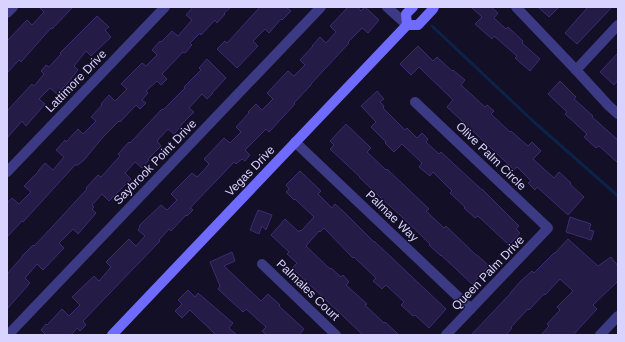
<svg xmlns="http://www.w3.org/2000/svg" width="625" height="342" viewBox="0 0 625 342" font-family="Helvetica,sans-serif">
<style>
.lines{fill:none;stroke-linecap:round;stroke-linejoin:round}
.stream{stroke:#0c2248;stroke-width:3}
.building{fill:#241b47;stroke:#3b2d73}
.street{stroke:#3d3a85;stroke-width:10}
.secondary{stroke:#6f6bff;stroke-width:10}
.labels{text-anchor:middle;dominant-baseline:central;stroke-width:3;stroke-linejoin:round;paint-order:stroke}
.street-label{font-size:12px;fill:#d9d4ff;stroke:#130f26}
</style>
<rect width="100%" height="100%" fill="#130f26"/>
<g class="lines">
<polyline class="stream" points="432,26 534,122 618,196"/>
</g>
<g class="building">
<polygon points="39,7 73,7 52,29 51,28 21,62 19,60 7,73 7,41 27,20 32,25 44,12"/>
<polygon points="193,7 231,7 224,13 225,14 217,23 215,20 201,35 200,33 190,43 192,45 185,53 183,52 162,74 167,79 161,85 157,81 146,91 148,93 142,100 146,103 140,109 136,105 120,122 119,121 103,137 84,160 78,165 75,165 23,222 22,221 7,237 7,203 12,198 19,204 31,192 24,186 38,172 38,171 45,163 53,170 64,157 56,150 65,140 66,142 78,129 83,134 96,121 91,117 102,105 101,104 109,95 115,101 127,89 121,84 142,63 146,66 157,55 152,50 160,41 161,42 172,31 178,36 192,20 186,15"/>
<polygon points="260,7 286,7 291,11 282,20 281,19 269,33 265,29 253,41 258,46 237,68 217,49 225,41 227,43"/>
<polygon points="348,7 357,7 361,11 365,7 379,20 368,33 362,28 348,42 349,43 311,84 311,85 294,103 295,104 269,132 266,129 245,150 250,155 245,161 242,159 236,164 234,162 217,180 190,208 193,210 187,216 186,215 171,231 169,229 159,240 160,241 83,321 86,325 80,331 77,328 71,335 46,335 41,330 46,324 47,325 62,309 69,316 80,305 72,297 94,276 99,281 111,267 106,262 129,239 136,246 145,236 138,230 140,227 139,226 144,221 161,205 167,210 177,200 171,194 192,173 197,177 203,171 209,164 204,159 224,138 230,143 241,132 236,127 249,113 248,112 256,104 262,110 273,99 267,93 288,71 294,76 305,65 300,60 313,46 312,46 320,37 326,43 336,32 330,26"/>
<polygon points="471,7 491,7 498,13 494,18 506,29 508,27 523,41 522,43 540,59 530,71 515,58 517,56 494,36 492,39 475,24 482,17"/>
<polygon points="538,7 559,7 549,17"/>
<polygon points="588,7 612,7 577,44 565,33"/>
<polygon points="97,16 109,27 105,30 111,37 91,56 86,51 74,66 78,70 67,84 57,94 50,88 39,99 45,104 26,126 22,121 7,138 7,111 32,84 34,86 44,74 41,71 46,65 49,67 61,54 60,53"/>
<polygon points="418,46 433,61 437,57 452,71 453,70 465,80 461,85 485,107 487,105 494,111 491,114 510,132 511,131 528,146 532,142 541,151 533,159 554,178 559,172 571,183 570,184 584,197 568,215 537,187 535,190 528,183 531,181 517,167 514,170 508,164 447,107 453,100 419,67 411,75 400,64"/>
<polygon points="618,53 618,80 614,85 600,72"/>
<polygon points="207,59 226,78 212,93 213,93 207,99 202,94 189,108 194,112 181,125 181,126 174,134 168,129 157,141 161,146 148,159 149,160 142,168 135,162 125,173 131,179 109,201 102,194 92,205 94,207 92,209 96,213 78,234 73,229 59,243 64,248 43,270 37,264 25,278 30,283 7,309 7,274 22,257 22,256 33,245 34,246 52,227 87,189 86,188 98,175 101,177 120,156 118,154 129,142 130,143 162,109 163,110 185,88 184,87 201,70 199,68"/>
<polygon points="560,81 576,97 574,99 593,116 592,117 618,140 618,163 599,146 596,148 584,137 587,134 565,114 567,112 548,94"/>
<polygon points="377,91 384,99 380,102 384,106 383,108 405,130 407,128 417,138 422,133 428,139 426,142 439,154 441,152 482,190 482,189 519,226 516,229 520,233 509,245 478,216 475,218 464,208 465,207 450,193 452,191 433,172 430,176 419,167 422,163 403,145 402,144 394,152 385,143 386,142 371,127 376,122 361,106"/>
<polygon points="346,124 371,148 367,152 386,170 387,169 429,209 426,211 444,228 446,226 476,255 477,255 489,266 472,284 441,255 441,256 429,245 430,244 400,215 380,197 359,177 360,177 330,149 334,145 330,141"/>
<polygon points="300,171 321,191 318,194 332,208 335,204 345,213 374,242 374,241 446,309 429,328 415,315 413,316 401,305 404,302 386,285 382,289 373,281 376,278 354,257 353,258 324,228 320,232 319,231 306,246 330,269 331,268 341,277 343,275 349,282 346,285 367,304 365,305 384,323 385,322 399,335 363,335 292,268 297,263 287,254 289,252 271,235 285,219 299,232 300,230 301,231 314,217 295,199 294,200 286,192 289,189 286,185"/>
<polygon points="258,210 272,215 266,230 262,226 259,234 250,230"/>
<polygon points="570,217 591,224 589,230 594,231 591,240 566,232"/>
<polygon points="568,239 598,266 611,257 618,266 618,281 593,305 597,309 573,335 541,335 549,326 547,324 560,310 557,307 573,291 560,279 545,295 544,294 529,310 528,309 511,327 512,328 506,335 471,335 511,293 511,292 521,281 532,271 534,273 554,253 555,253"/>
<polygon points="232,252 235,261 224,266 261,301 268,294 280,305 279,306 304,329 299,335 267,335 262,331 266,327 246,309 243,312 218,289 220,286 210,262"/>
<polygon points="188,290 195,297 198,293 233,323 229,328 237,335 216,335 190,310 182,318 175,311 182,304 178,300"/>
</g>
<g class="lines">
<g class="street">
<polyline points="387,7 407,25"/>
<polyline points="516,7 576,70 609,106 618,114"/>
<polyline points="7,13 13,7"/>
<polyline points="576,70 618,25"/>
<polyline points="415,102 548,228 446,335"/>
<polyline points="295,142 471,309"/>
<polyline points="7,172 165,7"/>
<polyline points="262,264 336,335"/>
<polyline points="8,335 321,7"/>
<polyline points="600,335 618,316"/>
</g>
<g class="secondary">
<polyline points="407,25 406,14 413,7"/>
<polyline points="112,335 407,25 418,25 433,9 434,7"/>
</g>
</g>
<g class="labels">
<g class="street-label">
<text transform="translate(76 81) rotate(-46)">Lattimore Drive</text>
<text transform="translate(491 156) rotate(44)">Olive Palm Circle</text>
<text transform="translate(155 162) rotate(-46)">Saybrook Point Drive</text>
<text transform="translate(250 171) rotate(-46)">Vegas Drive</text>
<text transform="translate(392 216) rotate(44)">Palmae Way</text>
<text transform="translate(488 273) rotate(-46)">Queen Palm Drive</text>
<text transform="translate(308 290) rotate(44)">Palmales Court</text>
</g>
</g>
<rect width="625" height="342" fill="none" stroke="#d9d4ff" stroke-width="16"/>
</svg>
